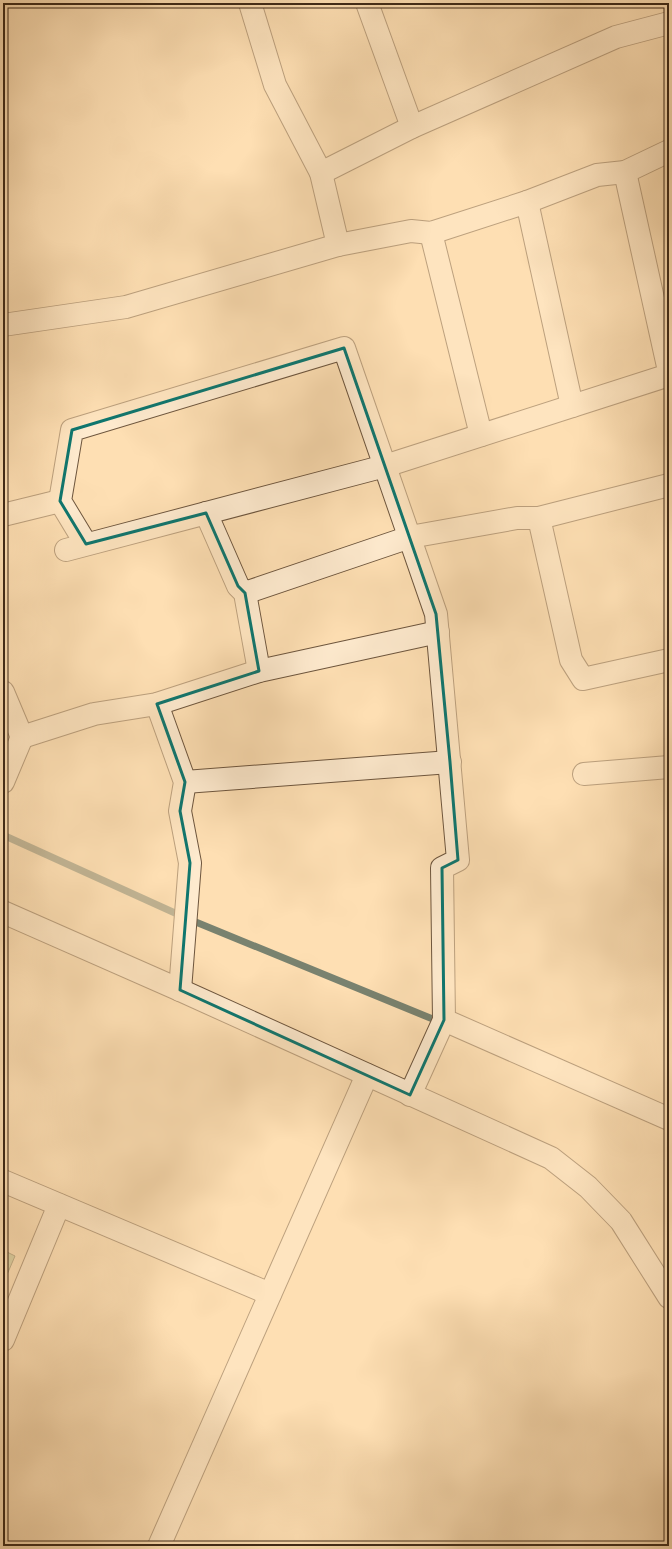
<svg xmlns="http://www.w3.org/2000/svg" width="672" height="1549" viewBox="0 0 672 1549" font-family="'Old Standard TT',serif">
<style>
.park{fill:url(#park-tufts);stroke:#7c7654}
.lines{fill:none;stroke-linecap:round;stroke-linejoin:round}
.stream{stroke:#79826f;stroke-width:7}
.minor-casing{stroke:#6e563e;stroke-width:24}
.minor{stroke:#feeace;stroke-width:22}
.marked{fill:none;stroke:#0f766e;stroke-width:3;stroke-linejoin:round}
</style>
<defs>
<pattern id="park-tufts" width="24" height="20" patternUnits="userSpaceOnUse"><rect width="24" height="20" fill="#b9c391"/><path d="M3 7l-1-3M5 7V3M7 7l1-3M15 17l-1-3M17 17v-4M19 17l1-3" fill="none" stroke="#989e75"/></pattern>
</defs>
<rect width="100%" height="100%" fill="#fedfb3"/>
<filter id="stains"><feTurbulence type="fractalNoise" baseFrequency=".005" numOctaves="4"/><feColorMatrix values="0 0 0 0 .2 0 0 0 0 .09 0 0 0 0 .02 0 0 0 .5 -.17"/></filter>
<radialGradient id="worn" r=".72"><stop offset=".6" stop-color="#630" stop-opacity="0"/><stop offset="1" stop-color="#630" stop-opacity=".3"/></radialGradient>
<polygon class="park" points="3,1250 15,1256 3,1284"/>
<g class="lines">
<polyline class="stream" points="3,835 186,918 440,1022"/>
<g class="minor-casing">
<g id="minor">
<polyline points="250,3 275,85 321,173 338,245"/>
<polyline points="367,3 412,127"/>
<polyline points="625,172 669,371"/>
<polyline points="321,173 412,127 616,37 669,23"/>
<polyline points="527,202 572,406"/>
<polyline points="431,233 481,435"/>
<polyline points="3,325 126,307 338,245 411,231 431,233 527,202 597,175 625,172 669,151"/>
<polyline points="206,513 238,586 245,593 259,671"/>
<polyline points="3,515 60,501"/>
<polyline points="539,518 571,660 583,679 669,660"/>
<polyline points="86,544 60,501 72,430 344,348 436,614 458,860 442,868 444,1020 669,1119"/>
<polyline points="66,550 385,466 669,375"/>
<polyline points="245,593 410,537 517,518 539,518 669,485"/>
<polyline points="3,692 22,737 3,782"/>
<polyline points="157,704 185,782 180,811 190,863 180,990"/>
<polyline points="22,737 94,714 157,704 259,671 438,632"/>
<polyline points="584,774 669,767"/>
<polyline points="185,782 450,762"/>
<polyline points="3,912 180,990 551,1158 588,1187 621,1221 669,1297"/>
<polyline points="410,1095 444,1020"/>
<polyline points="3,1181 270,1294"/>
<polyline points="3,1340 59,1205"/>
<polyline points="159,1546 367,1075"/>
</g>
</g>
<use href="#minor" class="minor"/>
</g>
<path d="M0 0H672V1549H0ZM344 348 436 614 450 762 458 860 442 868 444 1020 410 1095 180 990 190 863 180 811 185 782 157 704 259 671 245 593 238 586 206 513 86 544 60 501 72 430Z" fill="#fedfb3" fill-opacity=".55" fill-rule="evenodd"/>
<path class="marked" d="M344 348 436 614 450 762 458 860 442 868 444 1020 410 1095 180 990 190 863 180 811 185 782 157 704 259 671 245 593 238 586 206 513 86 544 60 501 72 430Z"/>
<rect width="672" height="1549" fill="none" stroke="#fedfb3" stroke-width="16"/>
<rect x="4" y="4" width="664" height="1541" fill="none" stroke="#3e2917" stroke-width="2"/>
<rect x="8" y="8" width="656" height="1533" fill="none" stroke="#3e2917"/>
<rect width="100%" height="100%" filter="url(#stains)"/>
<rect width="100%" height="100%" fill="url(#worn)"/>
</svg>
